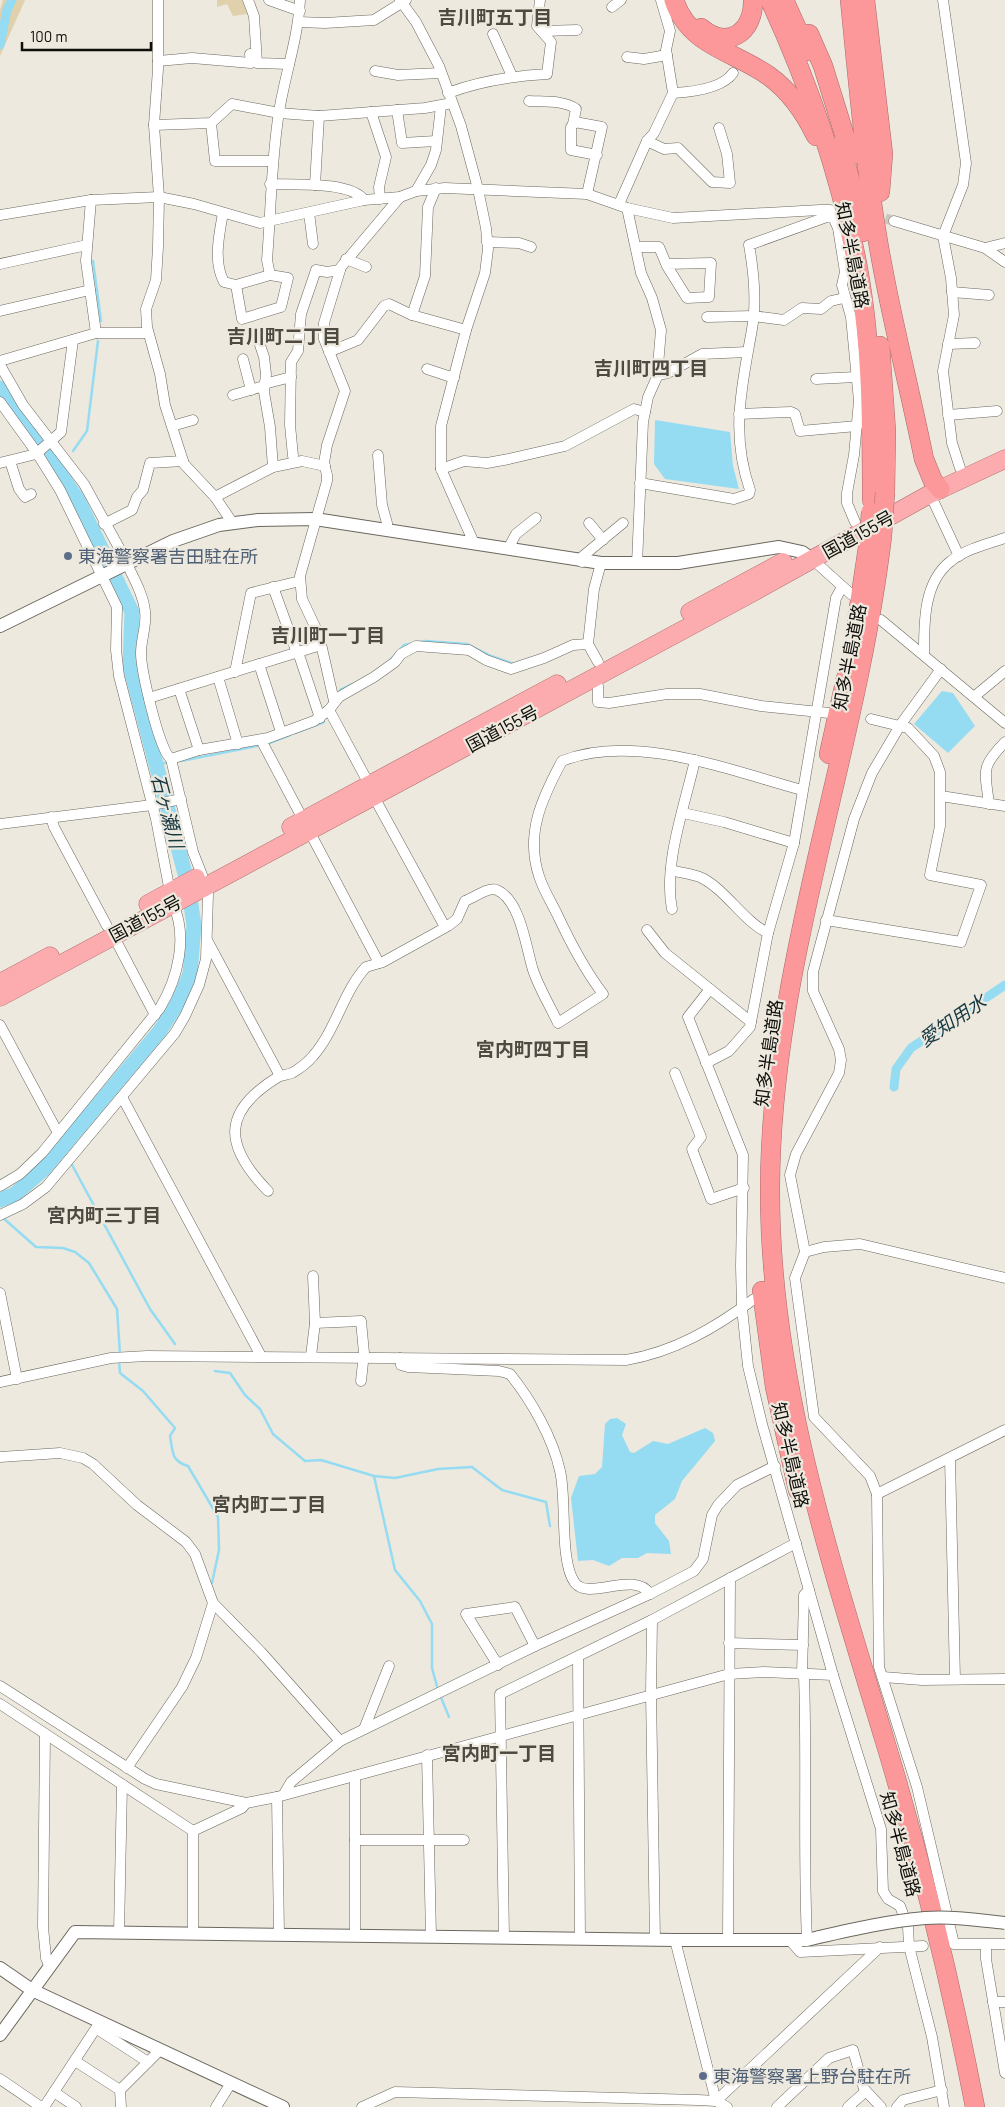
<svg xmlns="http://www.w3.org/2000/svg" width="1005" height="2107" viewBox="0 0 1005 2107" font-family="Barlow,'Noto Sans JP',sans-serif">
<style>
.green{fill:#e0d0ab}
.water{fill:#95dcf2}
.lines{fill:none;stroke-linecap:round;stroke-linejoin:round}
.stream{stroke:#95dcf2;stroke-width:2.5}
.canal{stroke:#95dcf2;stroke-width:9}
.river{stroke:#95dcf2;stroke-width:15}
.minor-tunnel{stroke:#ccc8be;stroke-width:10;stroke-dasharray:10 5;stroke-linecap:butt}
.minor-casing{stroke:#6b675e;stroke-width:11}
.tertiary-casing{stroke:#6b675e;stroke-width:14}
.trunk-casing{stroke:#a96868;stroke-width:19}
.motorway-casing{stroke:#a96868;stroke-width:20}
.minor{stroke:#fff;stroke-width:10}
.tertiary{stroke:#fff;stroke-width:12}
.trunk{stroke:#fcacae;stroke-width:18}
.motorway{stroke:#fc989a;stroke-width:19}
.tertiary-bridge-casing{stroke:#6b675e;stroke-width:14;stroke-linecap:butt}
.motorway-bridge-casing{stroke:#a96868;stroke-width:20;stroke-linecap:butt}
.tertiary-bridge{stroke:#fff;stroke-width:12}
.motorway-bridge{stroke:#fc989a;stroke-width:19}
.service-dot{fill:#5c6f8a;stroke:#ede9de;stroke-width:2}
.labels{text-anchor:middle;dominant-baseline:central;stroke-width:4.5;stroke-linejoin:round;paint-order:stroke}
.street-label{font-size:18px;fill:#0f0e0a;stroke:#ede9de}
.service-label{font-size:18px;fill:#4e5e75;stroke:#ede9de;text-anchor:start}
.neighbourhood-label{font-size:19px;font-weight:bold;fill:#4e4a42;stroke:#ede9de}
.water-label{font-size:19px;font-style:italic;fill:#153841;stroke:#ede9de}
</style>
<rect width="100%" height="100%" fill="#ede9de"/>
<g class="green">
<polygon points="3,0 25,0 0,56 0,10"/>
<polygon points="217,0 242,0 247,14 233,16 227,4 217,7"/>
</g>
<g class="water">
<polygon points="655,420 730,432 733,466 739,489 665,479 654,464"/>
<polygon points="942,691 953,693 975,726 948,753 914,724"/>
<polygon points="617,1418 626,1424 622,1435 630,1452 634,1453 653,1441 668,1444 705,1428 713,1433 715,1441 682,1481 675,1499 655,1515 655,1523 669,1541 671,1554 647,1553 638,1558 622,1558 609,1566 593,1560 578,1561 571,1498 579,1476 595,1474 602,1467 605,1424 610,1419"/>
</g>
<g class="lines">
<g class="stream">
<polyline points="93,261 101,321"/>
<polyline points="73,451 87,431 98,341"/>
<polyline points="57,468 61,463"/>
<polyline points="389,661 404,645 425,641 467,644 491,656 514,664"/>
<polyline points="340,690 353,684"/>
<polyline points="295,733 324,722"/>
<polyline points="267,744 290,735"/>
<polyline points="181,761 262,745"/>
<polyline points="157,765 168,762"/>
<polyline points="60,1151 66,1157"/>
<polyline points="71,1163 150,1309 175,1344"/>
<polyline points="2,1217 36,1247 63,1248 75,1252 89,1263 117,1309 120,1354"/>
<path d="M119 1360 120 1373 143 1391 175 1428 170 1436C173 1452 171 1461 188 1466L218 1517 219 1550 212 1583"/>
<polyline points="215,1371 230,1373 245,1395 260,1409 273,1434 305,1461 321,1460 374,1476 395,1478 438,1469 472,1467 502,1490 546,1502 550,1526"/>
<polyline points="374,1476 395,1570 420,1601 432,1624 432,1668 438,1690"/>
<polyline points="440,1695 449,1717"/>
</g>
<g class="canal">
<polyline points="0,45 7,10 12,0"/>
<polyline points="894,1087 896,1069 911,1048 1005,985"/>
</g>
<polyline class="river" points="0,388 11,408 45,451 78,500 132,612 130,666 188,885 194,925 190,974 176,1006 159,1032 44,1169 15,1194 0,1200"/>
<polyline class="minor-tunnel" points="871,214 894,221"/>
<g class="minor-casing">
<g id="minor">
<polyline points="158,0 158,69 154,125 159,197 158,247 156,280 146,309 147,327 160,374 165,405 184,464 215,497 232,522"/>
<polyline points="248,0 254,16 257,63 289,64"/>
<polyline points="269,0 300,11"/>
<polyline points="400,0 416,22 439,66 461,126 478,189 486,228 488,249 485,273 466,330 441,426 441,469 474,543"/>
<polyline points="943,0 966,163 963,185 943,236 951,278 954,315 943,371 952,443 960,468"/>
<polyline points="612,7 621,0"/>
<polyline points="299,22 325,23 374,20 406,0"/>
<polyline points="542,31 577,30"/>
<polyline points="493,34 512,76"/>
<polyline points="627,57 644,59 667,55"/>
<polyline points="158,61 192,58 251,63 250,54"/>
<polyline points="375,71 398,75 441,73"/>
<path d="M448 93C480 81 512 76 547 74L551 42 537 26 540 0"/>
<path d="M673 93C692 92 722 89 733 73"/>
<path d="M529 101C544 102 564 100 576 109L573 124"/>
<polyline points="397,110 402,143 436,141"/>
<polyline points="371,112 386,157 379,187 380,199"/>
<polyline points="211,123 215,161 272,161"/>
<polyline points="154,125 211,123 232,104 279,113 319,116 425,108 452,103"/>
<polyline points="647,141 664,149 678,148 712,182 730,183 727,154 719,128"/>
<path d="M270 184C291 185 351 181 364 200"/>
<polyline points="315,185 319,116"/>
<polyline points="416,191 431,165 436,150 441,106"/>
<polyline points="587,194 602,127 575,122 571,127 571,150 597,155"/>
<polyline points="619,204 647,141 654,133 673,93 666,50 670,31 661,0"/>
<polyline points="627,208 641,273 652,298 661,330 657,377 648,397 643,422 637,564"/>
<path d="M223 213C219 235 213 262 224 282L236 285 270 275 288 278 281 307 242 319 236 285"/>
<polyline points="309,213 313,244"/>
<polyline points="0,215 91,200 159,197 194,204 260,223 364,200 400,197 416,191 445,188 587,194 627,208 673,218 820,210 830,210 832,215"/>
<polyline points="894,221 985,248 1005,262"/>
<polyline points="487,242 519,243 531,247"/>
<polyline points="637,247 659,247 667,266 687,298 709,297 711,263 666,264"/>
<polyline points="985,248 1005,243"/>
<polyline points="346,259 366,267"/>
<polyline points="0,264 87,245"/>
<path d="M270 275 267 260C271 211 271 162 279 112 285 74 298 39 300 0"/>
<polyline points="952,292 989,295"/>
<polyline points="0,311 90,290"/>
<polyline points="412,315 425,276 428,207 436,188"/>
<polyline points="707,317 753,316 784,320 802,308 821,309 831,301 844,298"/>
<polyline points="96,333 148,333"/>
<polyline points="948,344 975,343"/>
<polyline points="260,345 264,357 266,374 264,392 270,427 273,467"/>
<polyline points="329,352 358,340 384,306 389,304 412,315 466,330"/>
<polyline points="243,359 251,390"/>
<polyline points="0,361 96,333 86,261 91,200"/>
<polyline points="0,365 23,405 84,484 128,564"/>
<polyline points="427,369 454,378"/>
<polyline points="658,375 668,373 702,354 747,352"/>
<polyline points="816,379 856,377"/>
<polyline points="264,384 291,377"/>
<polyline points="233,395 264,386"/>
<polyline points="0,402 37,453 60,490 117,607 116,650 119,676 156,819 170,892"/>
<polyline points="739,414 791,412 795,414 800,431 857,426"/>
<polyline points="948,415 997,411"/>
<polyline points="172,426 193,420"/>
<polyline points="378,455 382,505 387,523 387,529"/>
<polyline points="293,456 290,425 291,362 298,351 301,314 316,270 327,272 340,270"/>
<polyline points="10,461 19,489 25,497 31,494"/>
<polyline points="0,463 36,454 61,432 73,340"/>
<polyline points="441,469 464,461 487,463 509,459 565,446 634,409 645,412"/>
<path d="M640 483 734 499 749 494 750 490C730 433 742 386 752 329 757 301 754 273 749 245L832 215 838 228 845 272 842 285 851 317 859 401 854 455 847 493V503L855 522"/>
<polyline points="930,494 959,556"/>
<polyline points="215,497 273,467 302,461 325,466"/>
<polyline points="589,523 603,540"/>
<polyline points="104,524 132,510 137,497 143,490 150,463 183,461"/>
<polyline points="508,549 516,534 536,518"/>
<polyline points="812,559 852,595"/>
<polyline points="582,562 583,556 623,523"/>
<path d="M127 564C134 579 143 594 145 611 147 625 141 639 141 653 141 669 159 751 171 759L193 852 202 875"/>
<polyline points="273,587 297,653"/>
<polyline points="881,620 1005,723"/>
<polyline points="298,652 320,718"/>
<path d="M924 655C924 624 923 582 951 561 966 549 987 544 1005 538"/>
<polyline points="598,662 588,644 594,589 601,563"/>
<polyline points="259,664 281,732"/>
<polyline points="941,669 901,724 872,773 854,819 813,972 813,991 839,1049 841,1060 839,1073 796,1154 790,1175 805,1252 795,1278 814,1417 870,1476 877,1494 879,1667 917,1787 954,1944 1005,1944"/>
<polyline points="235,672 251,593 300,581"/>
<polyline points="218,677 238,744"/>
<polyline points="594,678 598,686 598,702 609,703 667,694 700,694 761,706 829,713"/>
<polyline points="179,689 199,750"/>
<polyline points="975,696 1005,671"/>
<polyline points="149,698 321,645"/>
<polyline points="334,701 319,635 302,599 300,576 327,481 327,475 324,463 327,445 345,391 324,339 324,323 341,267 400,197"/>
<polyline points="329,710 369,784"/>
<polyline points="261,740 379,963"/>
<polyline points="171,759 199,750 268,738 314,721 329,710 339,697 374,677 395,662 401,654 416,646 469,650 486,660 511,669 544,658 573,645 588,644"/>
<polyline points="941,796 1005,806"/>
<polyline points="374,797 445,927"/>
<path d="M989 804C985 770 980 768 1005 742"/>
<polyline points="683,813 724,822 794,843"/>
<polyline points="51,817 54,827 107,926"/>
<polyline points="0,824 152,805 181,799"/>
<path d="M671 870C681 873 693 874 702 878 727 891 743 921 768 933"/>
<path d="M672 909C663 864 685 805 695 760"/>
<polyline points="826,920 961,942 981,885 930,875 940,826 940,772 934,756 908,728 871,719"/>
<polyline points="647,930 665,953 751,1022"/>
<polyline points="113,935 155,1015"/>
<polyline points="207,940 280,1076"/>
<polyline points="710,989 688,1017 743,1155 741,1266 742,1308 748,1366 762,1424 833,1675 881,1829 883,1891 888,1899 900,1906 908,1927 909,1946 932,2037 944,2107"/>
<polyline points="0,1025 58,1133"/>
<polyline points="706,1063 729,1051 750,1027 768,933 794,843 836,598 842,587"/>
<polyline points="675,1073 701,1137 692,1149 711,1199 744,1188"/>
<polyline points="122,1097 261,1356"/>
<path d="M0 1186 20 1174 42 1153 160 1008C178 978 188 937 173 904"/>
<path d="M268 1191C224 1146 221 1112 278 1077 282 1075 287 1075 292 1073 299 1069 308 1062 313 1056 336 1030 343 992 366 967L383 962 448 926 457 919 465 901C473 898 490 886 497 890 521 901 526 948 533 970 539 988 550 1006 558 1023L603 994C584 969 570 942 557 914 551 902 543 889 539 876 525 834 542 798 562 761 633 732 732 771 802 790"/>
<polyline points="0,1215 23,1204 46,1187 175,1033 185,1016 199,985 206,959 208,894 205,887"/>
<polyline points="805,1252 824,1247 860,1244 1005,1278"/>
<polyline points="0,1293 17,1379"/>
<polyline points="315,1323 361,1321 364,1353 361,1381"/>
<polyline points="311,1356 315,1323 313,1276"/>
<path d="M400 1358 401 1365 408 1367 499 1371 510 1374C531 1400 553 1438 560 1471 567 1498 559 1562 575 1583 589 1601 634 1570 650 1594"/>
<path d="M0 1382 111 1358 147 1356 626 1360C674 1352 715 1328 754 1299"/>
<polyline points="0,1457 60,1453 83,1458 93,1464 137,1505 186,1542 195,1554 213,1603 261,1652 340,1741"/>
<polyline points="950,1458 955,1679"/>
<polyline points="877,1494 1005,1430"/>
<polyline points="652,1620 651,1693 655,1940"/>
<polyline points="729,1643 803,1645"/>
<polyline points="578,1657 580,1939"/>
<polyline points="498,1665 466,1614 515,1607 535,1646"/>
<polyline points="802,1675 804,1595 809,1590"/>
<path d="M804 1675C807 1763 803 1852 807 1940"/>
<polyline points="883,1677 922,1680 1005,1679"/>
<polyline points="0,1686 145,1779 156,1784 246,1803 277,1797 729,1674 764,1672 833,1675"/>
<polyline points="0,1704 193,1831"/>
<polyline points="364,1729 389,1666"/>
<polyline points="45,1734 43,1927 46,1958 49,1965"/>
<polyline points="427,1755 431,1936"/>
<polyline points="127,1768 182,1687 196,1658 213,1603"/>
<polyline points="355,1776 355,1936"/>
<polyline points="284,1794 291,1782 340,1741 535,1646 650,1594 694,1571 703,1559 712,1515 718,1505 737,1485 775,1466"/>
<polyline points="277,1797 279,1935"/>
<polyline points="355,1840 464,1840"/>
<polyline points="119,1933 122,1784"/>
<polyline points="193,1934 193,1831 242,1808 246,1803"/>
<polyline points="504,1937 500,1694 652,1620 796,1543"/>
<polyline points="789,1939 800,1952 923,1946"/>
<polyline points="675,1940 716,2101"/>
<polyline points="728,1940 730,1578"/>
<polyline points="986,1945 986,1959 1005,2073"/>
<polyline points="993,2002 1005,2002"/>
<polyline points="97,2029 148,2062"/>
<polyline points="75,2061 120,2090"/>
<polyline points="0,2079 41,2107"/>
<polyline points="54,2092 76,2107"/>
<polyline points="716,2101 880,1947"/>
<polyline points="44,2107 100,2022"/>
<polyline points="121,2107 120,2090 160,2050"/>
<polyline points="216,2107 231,2083"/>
<polyline points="362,2107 395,2092 698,2100 716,2101 727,2107"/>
<polyline points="777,2107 829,2058 853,2050 864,2089 881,2107"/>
<polyline points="848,2107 866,2091"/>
<polyline points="897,2107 903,2100 942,2090"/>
</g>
</g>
<g class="tertiary-casing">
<g id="tertiary">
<polyline points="0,626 173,541 219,525 258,520 315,519 601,563 678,563 779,547 802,552 812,559"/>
<polyline points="0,1968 32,1990 283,2107"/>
<polyline points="0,2035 75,1932 675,1940 807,1940 819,1937"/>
</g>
</g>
<g class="trunk-casing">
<g id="trunk">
<polyline points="690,612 783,562"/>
<polyline points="291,827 557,684"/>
<polyline points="148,904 196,878"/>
<polyline points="0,983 50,956"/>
<polyline points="0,997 748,595 930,494 1005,459"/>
</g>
</g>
<g class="motorway-casing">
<g id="motorway">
<path d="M674 0C689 46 734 51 769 76 791 92 805 113 816 136"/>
<path d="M770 0C810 87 841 175 858 269 872 345 872 424 872 500"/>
<polyline points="784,0 807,51"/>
<path d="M850 0C857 70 863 141 873 210 885 294 907 376 924 459L933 481 940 489"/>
<polyline points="865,0 883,154 880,192"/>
<path d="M701 28C727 50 754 33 753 0"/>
<polyline points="809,34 823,66 851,156"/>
<polyline points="841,145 863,232"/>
<polyline points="880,346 886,431 885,493"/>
<path d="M882 536C856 755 771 965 770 1187 769 1378 830 1558 884 1738 921 1860 951 1983 975 2107"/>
<polyline points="857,621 868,547"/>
<polyline points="829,754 846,678"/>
<polyline points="762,1291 775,1387 798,1490"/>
</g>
</g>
<use href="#minor" class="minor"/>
<use href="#tertiary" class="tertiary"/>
<use href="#trunk" class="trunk"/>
<use href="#motorway" class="motorway"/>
<g class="tertiary-bridge-casing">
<path id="tertiary-bridge" d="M819 1937C854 1929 889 1921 925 1918 951 1916 978 1920 1005 1923"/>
</g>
<g class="motorway-bridge-casing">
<g id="motorway-bridge">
<polyline points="882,536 885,493"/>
<polyline points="869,543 871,512"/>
</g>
</g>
<use href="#tertiary-bridge" class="tertiary-bridge"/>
<use href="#motorway-bridge" class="motorway-bridge"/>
</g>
<g class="service-dot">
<circle cx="68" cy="556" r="5"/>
<circle cx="703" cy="2076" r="5"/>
</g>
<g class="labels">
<g class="street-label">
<text transform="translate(853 255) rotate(79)">知多半島道路</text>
<text transform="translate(858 534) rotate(-29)">国道155号</text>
<text transform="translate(849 657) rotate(-79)">知多半島道路</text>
<text transform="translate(502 728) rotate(-28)">国道155号</text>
<text transform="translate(145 918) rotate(-28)">国道155号</text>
<text transform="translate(768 1053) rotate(-82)">知多半島道路</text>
<text transform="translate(791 1455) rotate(77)">知多半島道路</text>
<text transform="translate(901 1844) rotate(75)">知多半島道路</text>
</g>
<g class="service-label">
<text x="78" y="556">東海警察署吉田駐在所</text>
<text x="713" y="2076">東海警察署上野台駐在所</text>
</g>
<g class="neighbourhood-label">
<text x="495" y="16">吉川町五丁目</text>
<text x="284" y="335">吉川町二丁目</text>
<text x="651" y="367">吉川町四丁目</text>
<text x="328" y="634">吉川町一丁目</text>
<text x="533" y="1048">宮内町四丁目</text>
<text x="104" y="1214">宮内町三丁目</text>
<text x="269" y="1503">宮内町二丁目</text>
<text x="499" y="1752">宮内町一丁目</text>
</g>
<g class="water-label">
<text transform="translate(168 811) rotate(75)">石ヶ瀬川</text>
<text transform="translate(952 1020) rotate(-34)">愛知用水</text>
</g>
</g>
<path d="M22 42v8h129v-8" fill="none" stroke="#0f0e0a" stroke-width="2.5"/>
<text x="30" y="42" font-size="15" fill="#0f0e0a" stroke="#ede9de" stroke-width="4" paint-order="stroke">100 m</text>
</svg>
